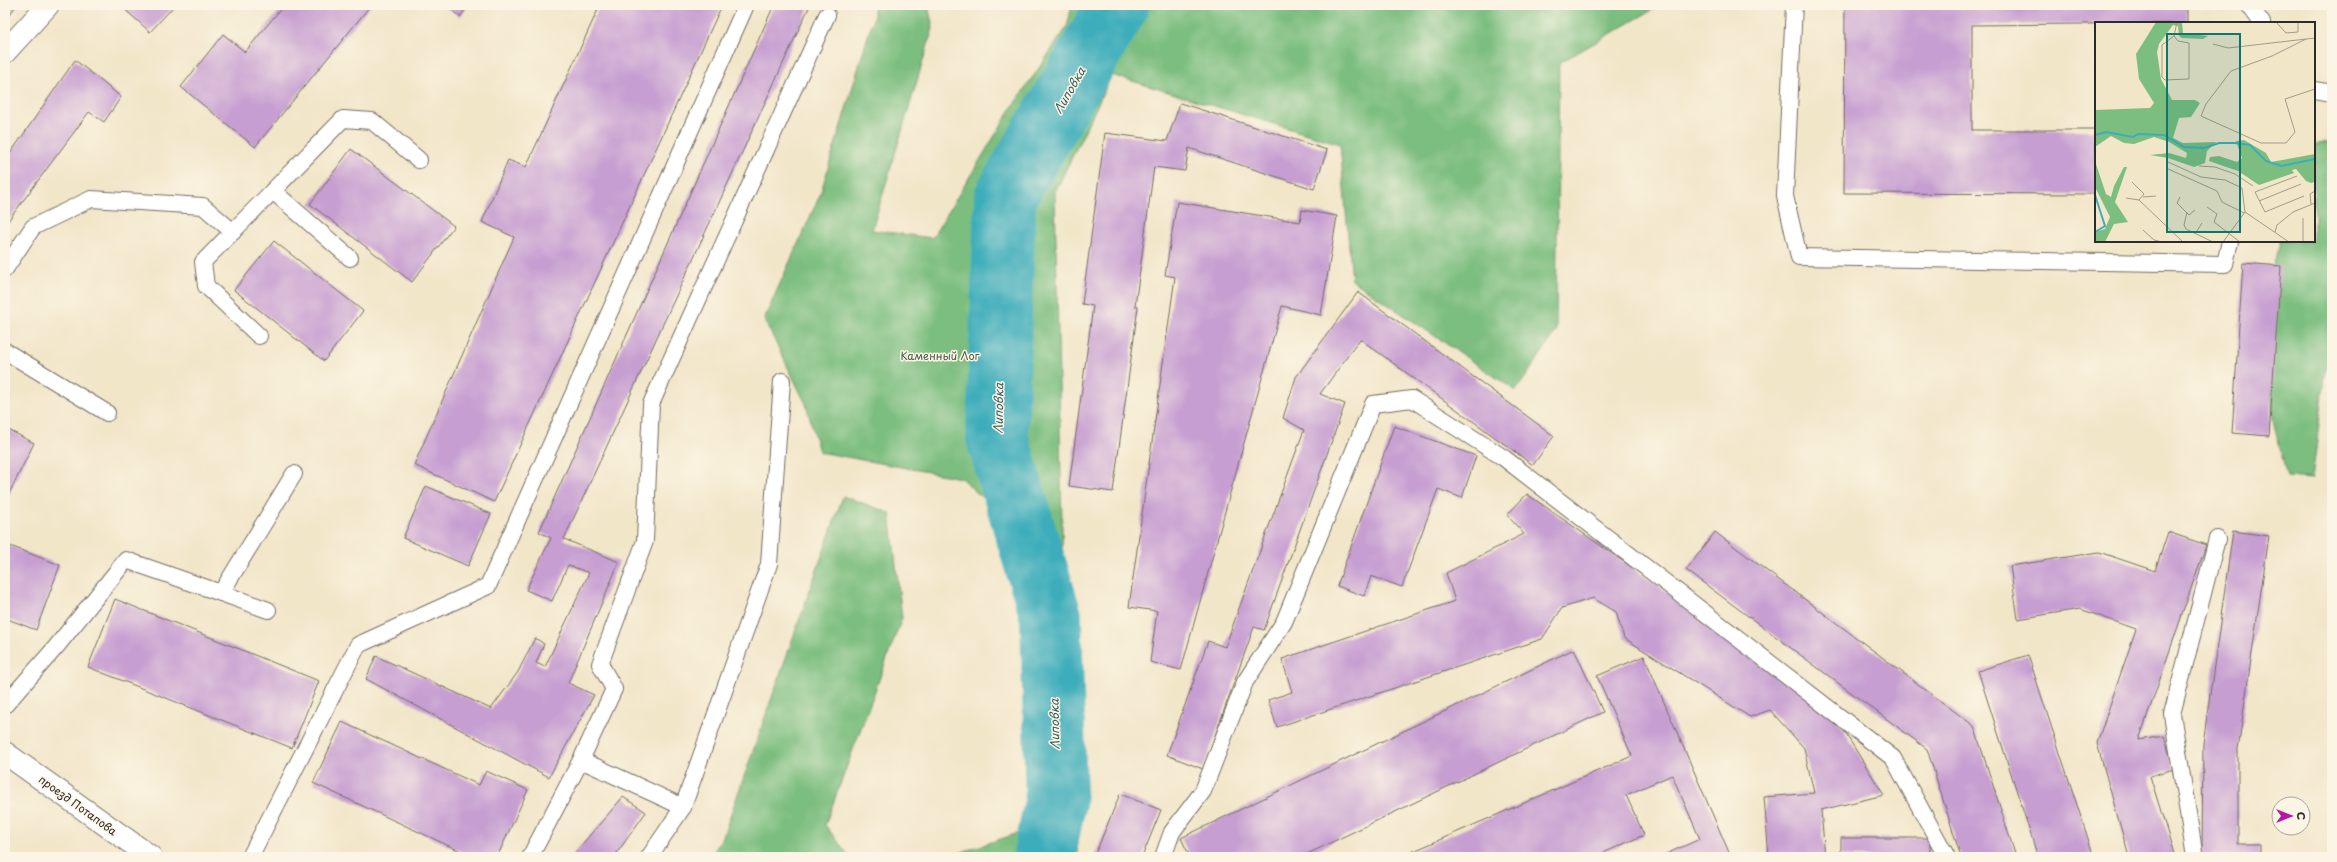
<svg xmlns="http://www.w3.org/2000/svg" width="2337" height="862" viewBox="0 0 2337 862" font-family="'Playpen Sans',sans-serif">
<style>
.forest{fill:#7cbe7f;stroke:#547455}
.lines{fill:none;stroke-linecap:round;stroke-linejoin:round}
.river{stroke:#3eadbb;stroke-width:62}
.building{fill:#c69ed1}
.service-casing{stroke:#716c62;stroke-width:18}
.minor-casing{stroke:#716c62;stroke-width:24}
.service{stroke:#fff;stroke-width:16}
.minor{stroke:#fff;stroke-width:22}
.labels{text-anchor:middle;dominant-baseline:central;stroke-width:3;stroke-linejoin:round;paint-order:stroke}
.park-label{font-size:11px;fill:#475846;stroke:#fcf5e5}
.street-label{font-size:11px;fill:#2b2b2b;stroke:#fcf5e5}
.water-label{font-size:12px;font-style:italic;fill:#335f65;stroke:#fcf5e5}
.inset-river{fill:none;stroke:#3eadbb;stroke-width:2}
.inset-road{fill:none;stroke:#a29b8a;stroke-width:1}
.view{fill:#0f766e;fill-opacity:0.15;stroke:#0f766e;stroke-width:2}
.inset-edge{fill:none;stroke:#2b2b2b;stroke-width:2}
</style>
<rect width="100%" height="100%" fill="#fcf5e5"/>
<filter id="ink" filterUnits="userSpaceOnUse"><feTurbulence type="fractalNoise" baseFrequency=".025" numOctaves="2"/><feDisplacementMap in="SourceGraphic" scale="8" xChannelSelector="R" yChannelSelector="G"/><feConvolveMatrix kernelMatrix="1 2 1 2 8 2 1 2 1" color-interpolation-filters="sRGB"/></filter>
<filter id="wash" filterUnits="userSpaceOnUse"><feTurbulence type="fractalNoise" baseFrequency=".012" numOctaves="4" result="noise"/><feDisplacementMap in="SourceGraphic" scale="16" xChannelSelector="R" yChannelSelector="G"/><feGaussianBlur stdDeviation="0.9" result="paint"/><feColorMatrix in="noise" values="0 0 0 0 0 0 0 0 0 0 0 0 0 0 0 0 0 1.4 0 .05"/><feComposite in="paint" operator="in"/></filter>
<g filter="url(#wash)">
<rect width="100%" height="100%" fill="#f2e6c9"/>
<g class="forest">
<polygon points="874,5 928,5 933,28 872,230 932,238 1013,106 1067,27 1072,5 1661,5 1559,63 1556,332 1516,391 1352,280 1340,144 1112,75 1055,192 1063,573 961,478 819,452 806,404 764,319 820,195 874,16"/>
<polygon points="2332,141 2332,323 2312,479 2287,477 2273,420 2269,293 2279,241 2314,241 2314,145"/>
<polygon points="843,496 890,513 902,618 825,825 850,857 710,857 722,839"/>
<polygon points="1075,814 1078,857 947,857"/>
</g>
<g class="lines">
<polyline class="river" points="1044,857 1056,798 1051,617 997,437 1005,197 1118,5"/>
</g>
<g id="blocks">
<g class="building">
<polygon points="5,5 17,5 5,20"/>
<polygon points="120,5 175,5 150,32"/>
<polygon points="284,5 371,5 255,147 181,87 223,34 245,52"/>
<polygon points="445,5 469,5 460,17"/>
<polygon points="600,5 722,5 494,502 414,465 514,237 482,222 508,160 526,167"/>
<polygon points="774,5 810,5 564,539 619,562 568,683 594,695 549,777 366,679 376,656 491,709 518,672 535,638 544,644 536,663 545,667 589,573 568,565 552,601 526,590 551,538 539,532"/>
<polygon points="1845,5 2187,5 2187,23 1972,25 1972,130 2096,130 2096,194 1844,193"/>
<polygon points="75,60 121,97 104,122 89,112 5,225 5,161"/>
<polygon points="1180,103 1327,150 1314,189 1189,148 1185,171 1154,167 1135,306 1138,307 1113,492 1069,486 1093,306 1082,304 1105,133 1167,141"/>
<polygon points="351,149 454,226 412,282 310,204"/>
<polygon points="1177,202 1300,222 1302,210 1337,216 1321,315 1282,306 1181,670 1150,662 1157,611 1129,607 1175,277 1165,275"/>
<polygon points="274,241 363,311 324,361 234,290"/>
<polygon points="2243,263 2281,266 2269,436 2232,433"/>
<polygon points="1358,292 1554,436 1533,465 1360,339 1320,394 1345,404 1264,630 1254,627 1203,769 1167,755 1208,641 1225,647 1304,430 1283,418 1296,377"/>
<polygon points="1394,426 1476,456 1462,498 1438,489 1402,587 1371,576 1364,596 1337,586"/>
<polygon points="5,428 34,443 5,502"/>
<polygon points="426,486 491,514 468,566 403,538"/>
<polygon points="1527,494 1757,655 1837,720 1884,795 1821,810 1825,857 1769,857 1764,797 1814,793 1804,748 1770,710 1750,717 1624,638 1616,612 1593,598 1562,608 1542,639 1277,727 1268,700 1292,692 1282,659 1455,601 1446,573 1524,534 1507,515"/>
<polygon points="2233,531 2269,536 2238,749 2238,844 2260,844 2260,857 2202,855 2203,744"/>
<polygon points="1715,532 1974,726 2016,857 1961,857 1927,749 1686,570"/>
<polygon points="2168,532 2206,545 2139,740 2164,736 2174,769 2150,776 2175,857 2129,857 2097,743 2136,629 2080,609 2018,619 2010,566 2099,552 2155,571"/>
<polygon points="5,544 60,565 36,630 5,618"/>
<polygon points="115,599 319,681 292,748 88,667"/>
<polygon points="1574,649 1603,712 1301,857 1190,857 1181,838"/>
<polygon points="2028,655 2094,857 2038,857 1978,671"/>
<polygon points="1644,656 1731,857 1659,857 1700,839 1672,775 1626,795 1644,835 1594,857 1400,857 1632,756 1597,676"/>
<polygon points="342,722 479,785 486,771 528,790 497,857 473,857 313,783"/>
<polygon points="1120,794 1161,810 1142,857 1094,857"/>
<polygon points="623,797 646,812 614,857 571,857"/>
<rect x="1841" y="838" width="89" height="19"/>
</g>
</g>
</g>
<g filter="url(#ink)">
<use href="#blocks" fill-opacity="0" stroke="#716c62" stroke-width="1"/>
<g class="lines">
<g class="service-casing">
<g id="service">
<polyline points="1794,5 1785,196 1799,257 2225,264 2230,241"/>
<polyline points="2249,5 2262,23"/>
<polyline points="2314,90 2332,93"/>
<polyline points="273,191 350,258"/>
<polyline points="5,269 33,227 91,199 203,206 233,232"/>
<polyline points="259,336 206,286 203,262 343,119 372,121 419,160"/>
<polyline points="5,351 107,413"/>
<polyline points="221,593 268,610"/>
<polyline points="5,705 56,647 126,560 221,593 294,474"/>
<polyline points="581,760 683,807"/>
<polyline points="250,857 358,645 488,586 746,5"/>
<polyline points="530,857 581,760 614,689 600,664 645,541 651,404 827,15"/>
<polyline points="649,857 683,807 769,564 782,381"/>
<polyline points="1163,857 1172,832 1203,791 1245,682 1284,622 1373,404 1412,399 1504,458 1893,758 1947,857"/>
<polyline points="2195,857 2172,714 2217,539"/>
</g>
</g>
<g class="minor-casing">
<g id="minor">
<polyline points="5,52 48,5"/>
<polyline points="5,753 151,857"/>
</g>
</g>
<use href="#service" class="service"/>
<use href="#minor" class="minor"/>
</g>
</g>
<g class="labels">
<g class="park-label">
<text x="940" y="355">Каменный Лог</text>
</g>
<g class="street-label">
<text transform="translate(78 805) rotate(36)">проезд Потапова</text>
</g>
<g class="water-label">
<text transform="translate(1069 90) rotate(-60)">Липовка</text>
<text transform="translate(998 408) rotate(-89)">Липовка</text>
<text transform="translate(1054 724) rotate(-91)">Липовка</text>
</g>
</g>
<g transform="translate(2095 22)">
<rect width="220" height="220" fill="#f2e6c9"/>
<path d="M61 0H87L88 11 113 14 108 17 87 16 84 14 83 4 78 3 64 22 62 30 66 57 77 78H100L105 81 96 95 84 96 78 116 88 121 121 120 112 129 110 141 99 145 73 136 55 133 74 131 91 136 92 131 74 120 59 115 39 122 29 121 16 114 0 125V88L55 86 59 81 44 57 41 32ZM149 118 171 131 176 140 220 132V160L216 161 211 159 201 147 197 148 199 151 164 163 143 149 114 139 115 135 124 134 142 140 147 136 141 119ZM0 139 11 172 16 175 19 164 29 145H32L20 180 33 200 19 202 10 220 0 219V210L10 207 15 195 0 165Z" fill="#7cbe7f"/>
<path class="inset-river" d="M0 113 11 110 38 115 43 112 69 113 89 125 109 126 124 121H140L155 123 171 139 186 144 220 137M0 173 10 204 0 210"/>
<path class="inset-road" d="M141 0H154M181 0 191 11 203 10V0M79 14 83 19 94 21V57L70 58 67 55V23L79 14 82 0M211 17 177 34 136 49 111 82 106 94 166 121H191L200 110 190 77 220 67M118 22 133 26 220 16M73 140 106 155 130 158 147 166 150 190M104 144 120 145 140 152 158 164M71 146 122 169 127 180 149 191M202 154 160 170 170 190 209 174M37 160 49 172 44 178M48 175 61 174M85 175 82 181 94 193 100 188M31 176 44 178M44 178 88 220M164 179 206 162M216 182 215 172 220 169M112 185 122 192 119 200 145 220M92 190 89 203 91 207 118 220M150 190 194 220M48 208 59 218 67 220M180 210 182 203 198 190 220 181M100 212 107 201M128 220 150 190M208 220V196"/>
<path class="view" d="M72 12H145V210H72Z"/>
<rect width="220" height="220" class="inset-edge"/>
</g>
<rect width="2337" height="862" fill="none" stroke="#fcf5e5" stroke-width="20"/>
<g transform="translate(2291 816) rotate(90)"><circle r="19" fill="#fcf5e5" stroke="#a8a49b"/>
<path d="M0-3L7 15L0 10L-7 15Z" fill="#b5179e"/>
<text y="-6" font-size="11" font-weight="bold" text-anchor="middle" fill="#2b2b2b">С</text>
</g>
</svg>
